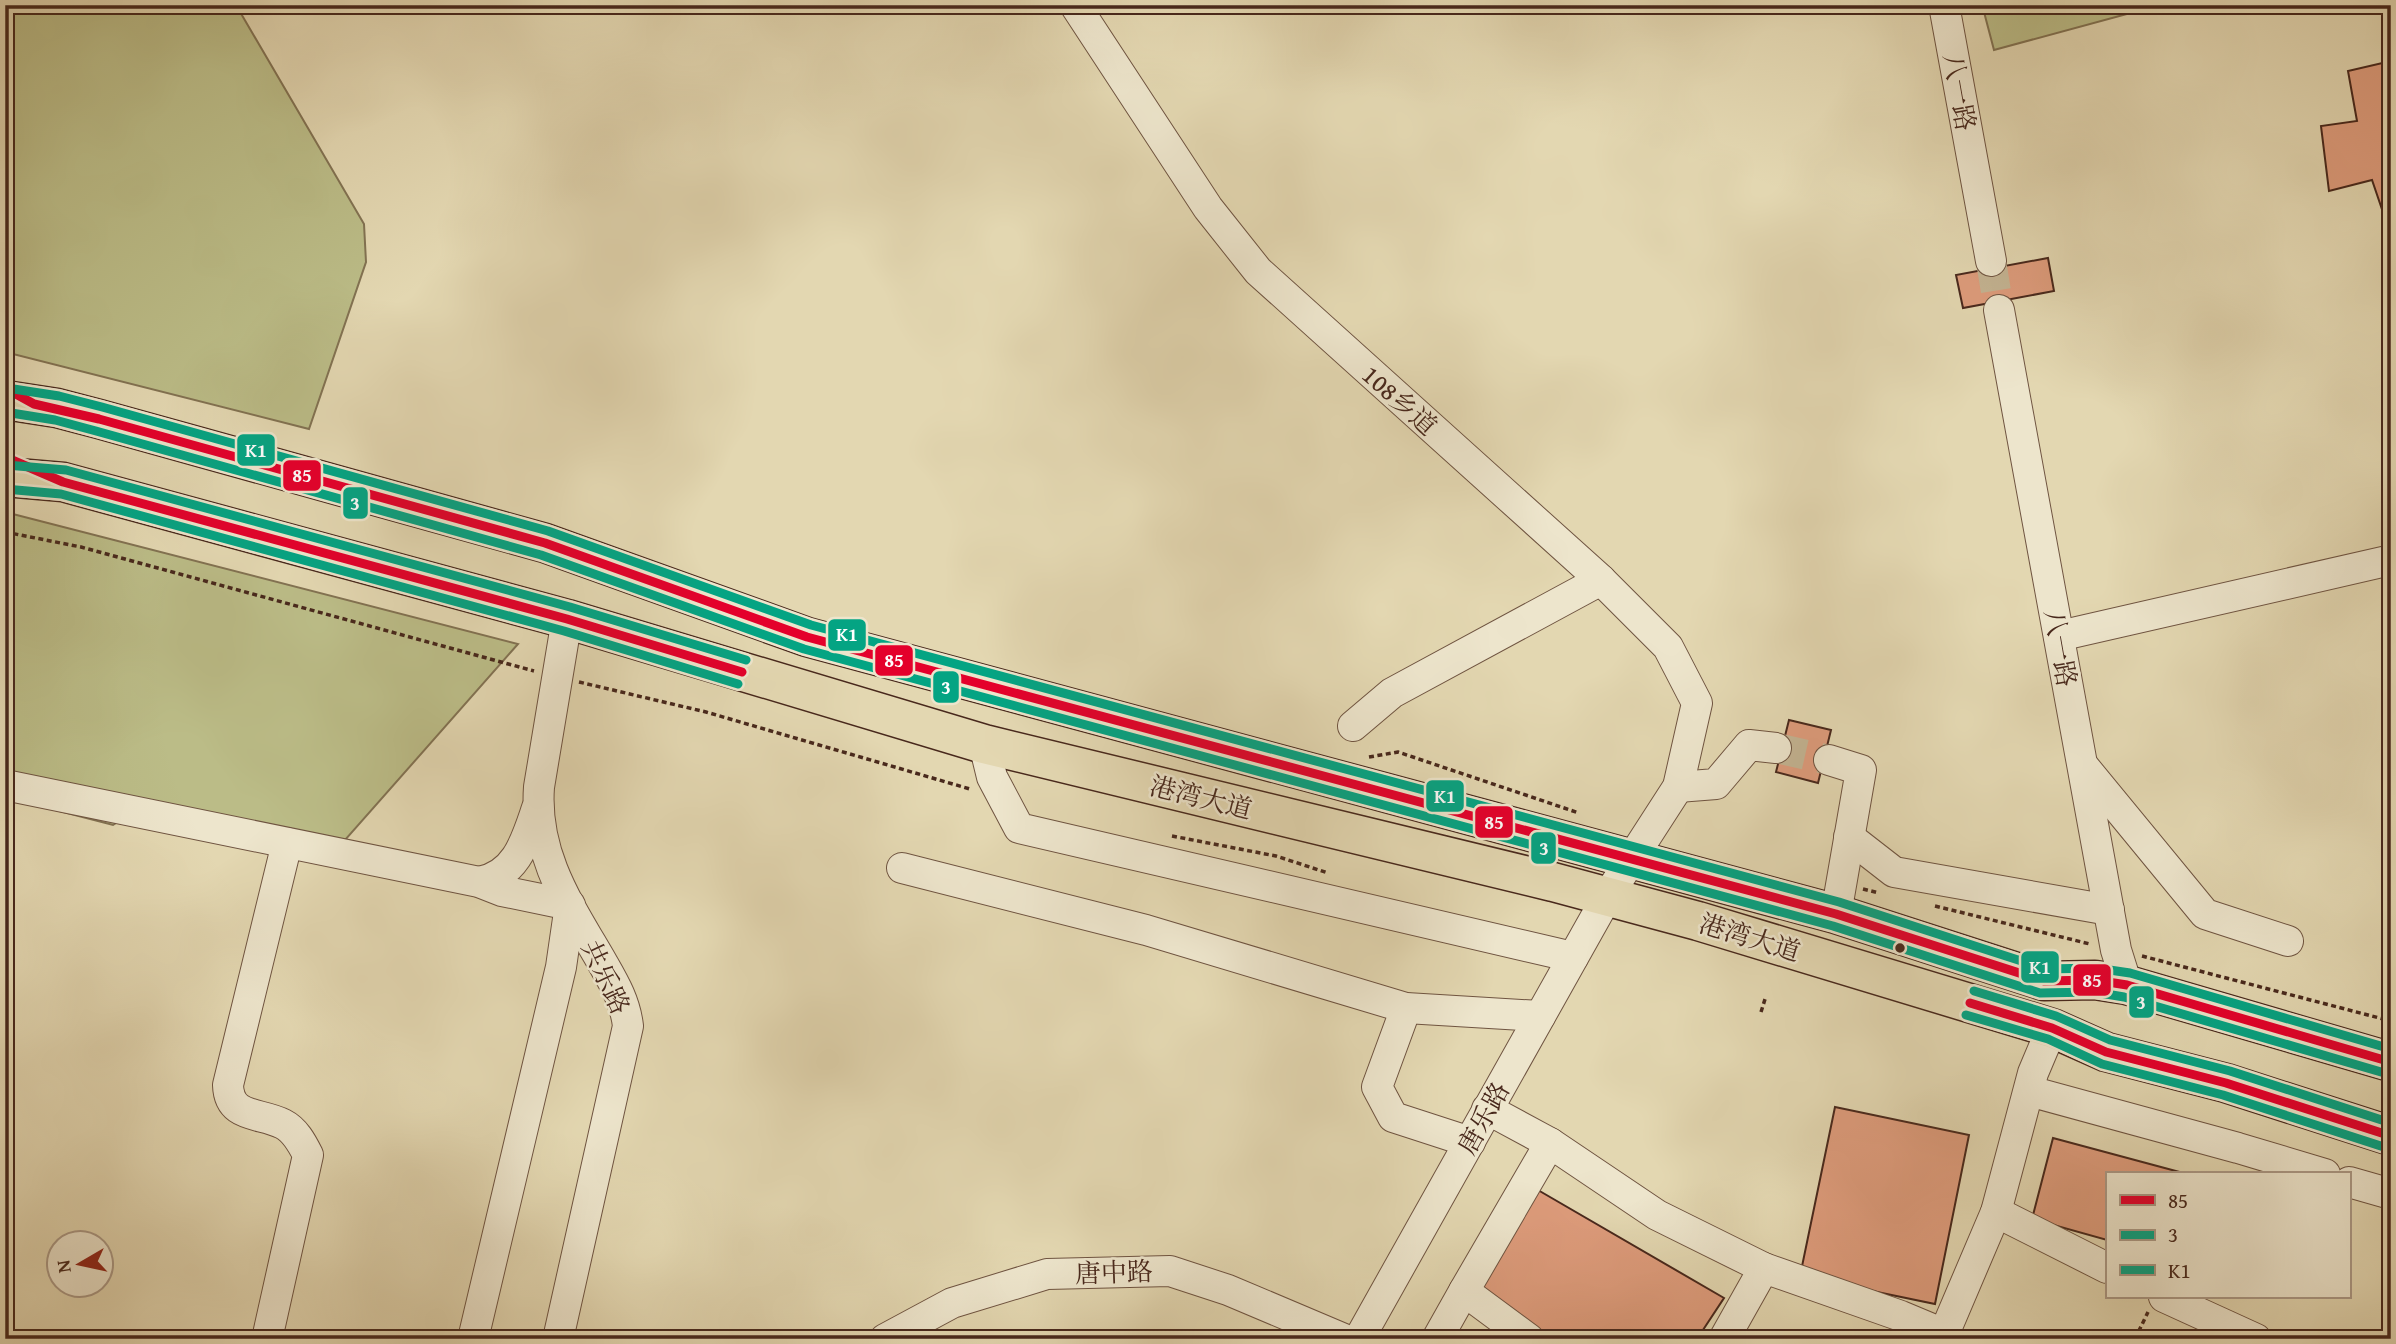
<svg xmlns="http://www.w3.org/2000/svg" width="2396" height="1344" viewBox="0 0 2396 1344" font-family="'Gentium Book Plus','Noto Serif SC',serif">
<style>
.green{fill:#bbbc87;stroke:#827252;stroke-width:2}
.building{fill:#de9c7c;stroke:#48281c;stroke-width:2}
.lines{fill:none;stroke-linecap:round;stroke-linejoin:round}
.minor-tunnel{stroke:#c4b493;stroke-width:30;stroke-dasharray:30 15;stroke-linecap:butt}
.minor-casing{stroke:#6f5441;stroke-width:32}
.highway-casing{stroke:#48281c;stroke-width:41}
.path{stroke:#48281c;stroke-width:3.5;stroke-dasharray:5 3.5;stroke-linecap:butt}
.minor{stroke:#ede5cc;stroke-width:30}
.highway{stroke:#e3d7b1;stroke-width:38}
.bus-1-casing{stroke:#ede5cc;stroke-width:14}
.bus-2-casing{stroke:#ede5cc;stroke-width:14}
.bus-3-casing{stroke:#ede5cc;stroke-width:14}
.bus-1{stroke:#e4002b;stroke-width:9}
.bus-2{stroke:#04a483;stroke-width:9}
.bus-3{stroke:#04a483;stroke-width:9}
.bus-dot{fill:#48281c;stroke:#ede5cc;stroke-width:2.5}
.labels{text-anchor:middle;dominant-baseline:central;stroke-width:5;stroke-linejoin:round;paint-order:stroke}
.street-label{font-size:26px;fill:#48281c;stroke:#ede5cc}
.line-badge{stroke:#ede5cc;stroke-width:2.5}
.badge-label{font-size:19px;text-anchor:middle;font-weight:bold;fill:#fff}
</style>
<rect width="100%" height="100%" fill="#e3d7b1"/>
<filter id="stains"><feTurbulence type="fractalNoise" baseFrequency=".00286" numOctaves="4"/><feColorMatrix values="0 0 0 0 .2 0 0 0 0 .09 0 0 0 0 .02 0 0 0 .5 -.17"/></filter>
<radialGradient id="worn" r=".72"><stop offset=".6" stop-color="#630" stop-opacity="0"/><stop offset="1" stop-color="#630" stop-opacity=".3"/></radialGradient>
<g class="green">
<polygon points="5,5 236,5 364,224 366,262 309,429 5,352"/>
<polygon points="2011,5 2160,5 1994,50 1984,12"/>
<polygon points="5,512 518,644 338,848 140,808 113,825 5,797"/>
</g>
<g class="building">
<polygon points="2391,61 2391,224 2387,224 2372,180 2329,191 2321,126 2357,121 2348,71"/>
<polygon points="2048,258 2054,291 1963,308 1956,275"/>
<polygon points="1789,720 1831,730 1818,783 1776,772"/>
<polygon points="1835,1107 1969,1135 1935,1304 1800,1276"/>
<polygon points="2053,1138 2187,1174 2107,1174 2107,1240 2032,1219"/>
<polygon points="1531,1186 1724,1298 1697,1339 1555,1339 1472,1290"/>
</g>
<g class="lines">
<g class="minor-tunnel">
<polyline points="1991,261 1999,310"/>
<polyline points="1776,748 1829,760"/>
</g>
<g class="minor-casing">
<g id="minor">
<polyline points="1075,5 1208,208 1258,271 1601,580 1668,647 1697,703 1678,787 1607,897 1359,1339"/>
<polyline points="1944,5 1991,261"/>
<polyline points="1999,310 2116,950 2127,985"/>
<polyline points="2059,636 2391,560"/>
<polyline points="1353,726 1392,693 1601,580"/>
<polyline points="984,744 992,777 1019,828 1573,957"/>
<polyline points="1829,760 1861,770 1836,914"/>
<polyline points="2085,768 2205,914 2288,941"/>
<polyline points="5,785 479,882 502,891 570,905 561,967 473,1339"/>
<polyline points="1678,787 1716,784 1749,745 1776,748"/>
<polyline points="1849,837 1894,872 2109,910"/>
<polyline points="902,868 1146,930 1406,1008 1540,1016"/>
<path d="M479 882C517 875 526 840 537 808"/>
<polyline points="1406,1008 1377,1087 1393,1117 1470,1142"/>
<polyline points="2029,1091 2238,1148 2325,1174"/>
<polyline points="1487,1109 1550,1143 1657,1215 1764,1268 1901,1316 1944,1334 1996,1212 2033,1073 2052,1028"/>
<polyline points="2349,1182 2391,1194"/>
<polyline points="1996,1212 2107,1268"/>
<polyline points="2164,1297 2256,1339"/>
<path d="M267 1339 308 1155C302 1143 295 1130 283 1124 260 1112 229 1119 228 1085L287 843"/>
<path d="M558 1339 628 1026C625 1001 614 983 602 962 569 905 534 855 539 787L567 619"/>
<polyline points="885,1339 952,1303 1047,1274 1170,1271 1228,1290 1344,1339"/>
<polyline points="1437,1339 1464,1291"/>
<polyline points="1529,1339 1464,1291 1550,1143"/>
<polyline points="1724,1339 1764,1268"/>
</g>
</g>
<g class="highway-casing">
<g id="highway">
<polyline points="5,400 57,408 99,419 545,543 807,637 1836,914 2044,981 2095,980 2127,985 2391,1062"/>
<polyline points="5,477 63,482 567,619 984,744 1553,882 1698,921 2052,1028 2106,1052 2226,1083 2391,1136"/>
</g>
</g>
<g class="path">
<polyline points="5,532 81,547 534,671"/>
<polyline points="579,682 706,712 970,789"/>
<polyline points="1369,757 1398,752 1579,813"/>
<polyline points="1172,836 1276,856 1328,873"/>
<polyline points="1863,889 1879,893"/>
<polyline points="1935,906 2090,944"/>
<polyline points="2142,956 2391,1021"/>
<polyline points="1761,1012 1766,996"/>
<polyline points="2135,1339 2148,1312"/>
</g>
<use href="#minor" class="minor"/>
<use href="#highway" class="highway"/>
<g class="bus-1-casing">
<g id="bus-1">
<polyline points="5,388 34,404 99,419 545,543 807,637 1836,914 2044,981 2095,980 2127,985 2391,1062"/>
<polyline points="5,457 63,482 567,619 742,672"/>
<polyline points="1970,1003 2052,1028 2106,1052 2226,1083 2391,1136"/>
</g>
</g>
<g class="bus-2-casing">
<g id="bus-2">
<polyline points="5,412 55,420 96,431 541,555 804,649 1833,926 2040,993 2094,992 2124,997 2388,1074"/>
<polyline points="5,489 61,494 564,631 738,684"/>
<polyline points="1966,1015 2048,1039 2102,1064 2223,1095 2387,1148"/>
</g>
</g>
<g class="bus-3-casing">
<g id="bus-3">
<polyline points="7,388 59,396 102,407 548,531 811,625 1839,902 2046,969 2096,968 2130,973 2391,1049"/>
<polyline points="6,465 66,470 570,607 746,660"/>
<polyline points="1974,991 2056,1016 2110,1040 2230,1071 2391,1123"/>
</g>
</g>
<use href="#bus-1" class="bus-1"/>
<use href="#bus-2" class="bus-2"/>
<use href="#bus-3" class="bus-3"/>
</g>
<circle class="bus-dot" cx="1900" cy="948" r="6"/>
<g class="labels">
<g class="street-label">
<text transform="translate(1960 92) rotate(80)">八一路</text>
<text transform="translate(1400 400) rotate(42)">108乡道</text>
<text transform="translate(2061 648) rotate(80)">八一路</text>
<text transform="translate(1201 797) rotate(14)">港湾大道</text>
<text transform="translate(1750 937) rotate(17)">港湾大道</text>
<text transform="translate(606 977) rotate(65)">共乐路</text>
<text transform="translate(1483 1118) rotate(-61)">唐乐路</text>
<text transform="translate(1114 1272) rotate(-2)">唐中路</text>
</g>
</g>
<g class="line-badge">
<rect x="236" y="433" width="40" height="34" rx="7" fill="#04a483"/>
<rect x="282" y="459" width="40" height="33" rx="7" fill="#e4002b"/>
<rect x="342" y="486" width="27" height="34" rx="7" fill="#04a483"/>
<rect x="827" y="618" width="40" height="34" rx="7" fill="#04a483"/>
<rect x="874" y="644" width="40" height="33" rx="7" fill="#e4002b"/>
<rect x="932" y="670" width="28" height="34" rx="7" fill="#04a483"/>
<rect x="1425" y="779" width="40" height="34" rx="7" fill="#04a483"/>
<rect x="1474" y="805" width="40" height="34" rx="7" fill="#e4002b"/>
<rect x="1530" y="831" width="27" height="34" rx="7" fill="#04a483"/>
<rect x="2020" y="950" width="40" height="34" rx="7" fill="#04a483"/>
<rect x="2072" y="963" width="40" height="34" rx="7" fill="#e4002b"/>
<rect x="2128" y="985" width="27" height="34" rx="7" fill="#04a483"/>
</g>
<g class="badge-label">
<text x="256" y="457">K1</text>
<text x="302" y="482">85</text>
<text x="355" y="510">3</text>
<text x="847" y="641">K1</text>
<text x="894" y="667">85</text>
<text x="946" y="694">3</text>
<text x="1445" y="803">K1</text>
<text x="1494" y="829">85</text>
<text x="1544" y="855">3</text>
<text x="2040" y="974">K1</text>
<text x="2092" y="987">85</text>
<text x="2141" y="1009">3</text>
</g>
<rect width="2396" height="1344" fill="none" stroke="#e3d7b1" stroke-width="28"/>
<rect x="7" y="7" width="2382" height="1330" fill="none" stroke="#48281c" stroke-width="3.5"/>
<rect x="14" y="14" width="2368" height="1316" fill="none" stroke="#48281c" stroke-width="2"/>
<rect x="2106" y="1172" width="245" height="126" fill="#ede5cc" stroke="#ab9986" stroke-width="2"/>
<rect x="2120" y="1195" width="35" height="10" fill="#e4002b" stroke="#ab9986" stroke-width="2"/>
<text x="2168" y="1208" font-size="21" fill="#48281c">85</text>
<rect x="2120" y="1230" width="35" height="10" fill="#04a483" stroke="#ab9986" stroke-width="2"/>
<text x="2168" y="1242" font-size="21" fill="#48281c">3</text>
<rect x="2120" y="1265" width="35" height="10" fill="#04a483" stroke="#ab9986" stroke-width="2"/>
<text x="2168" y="1278" font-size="21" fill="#48281c">K1</text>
<g transform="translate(80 1264) rotate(261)"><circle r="33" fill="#ede5cc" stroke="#ab9986" stroke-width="2"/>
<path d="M0-5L12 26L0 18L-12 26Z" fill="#8f2418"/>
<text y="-10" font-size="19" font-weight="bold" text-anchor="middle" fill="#48281c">N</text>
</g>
<rect width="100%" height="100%" filter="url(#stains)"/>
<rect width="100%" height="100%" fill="url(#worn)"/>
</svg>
